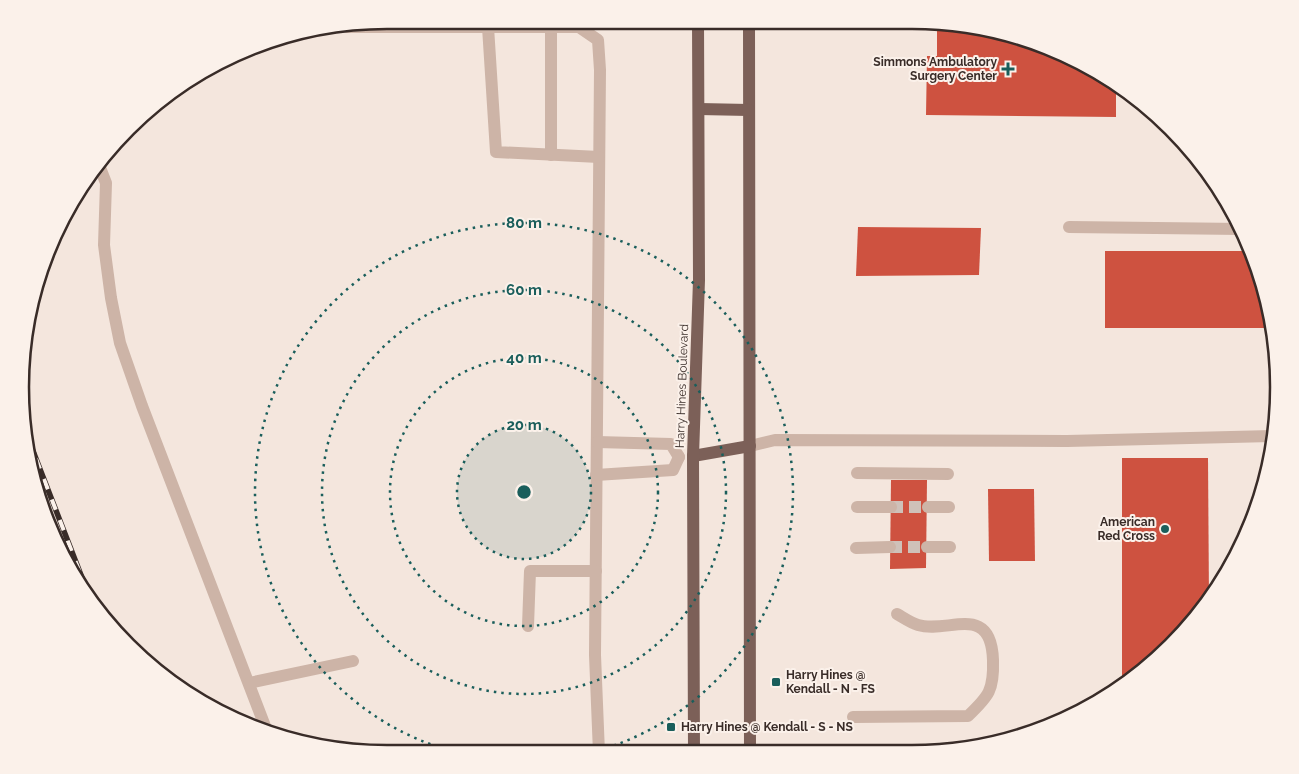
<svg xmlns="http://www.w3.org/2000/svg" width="1299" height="774" viewBox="0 0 1299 774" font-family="Raleway,sans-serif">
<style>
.building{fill:#ce5240}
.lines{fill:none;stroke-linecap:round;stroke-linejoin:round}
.minor-tunnel{stroke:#cfc1b9;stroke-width:12;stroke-dasharray:12 6;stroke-linecap:butt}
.minor{stroke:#cdb4a7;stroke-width:12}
.major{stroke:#7c6058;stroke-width:12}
.rail-casing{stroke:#392c28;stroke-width:5.5}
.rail{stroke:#fbf1ea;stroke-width:4;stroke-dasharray:11;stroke-linecap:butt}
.ring{fill:none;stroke:#1a5e5b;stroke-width:2.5;stroke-dasharray:2.5 5}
.poi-dot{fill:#1a5e5b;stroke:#fbf1ea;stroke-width:2}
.labels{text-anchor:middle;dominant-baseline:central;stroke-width:4;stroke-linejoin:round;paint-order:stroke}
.poi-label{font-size:12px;font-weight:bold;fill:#392c28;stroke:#fbf1ea;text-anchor:end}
.street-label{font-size:12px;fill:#392c28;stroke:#fbf1ea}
.rim{fill:none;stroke:#392c28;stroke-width:2.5}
.centre{fill:#1a5e5b;stroke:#fbf1ea;stroke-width:2.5}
.ring-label{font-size:15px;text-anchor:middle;font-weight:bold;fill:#1a5e5b;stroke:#fbf1ea;stroke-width:4;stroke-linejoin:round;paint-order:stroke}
</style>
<rect width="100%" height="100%" fill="#f4e6dd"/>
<g class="building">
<polygon points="937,21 1030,40 1116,82 1116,117 926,115 927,56 937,56"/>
<polygon points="858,227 981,228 979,275 856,276"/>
<polygon points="1105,251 1252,251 1272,316 1273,328 1105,328"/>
<polygon points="1122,458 1208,458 1209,601 1154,663 1122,686"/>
<polygon points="891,480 927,480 926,568 890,569"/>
<polygon points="988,489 1034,489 1035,561 989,561"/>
</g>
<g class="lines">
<g class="minor-tunnel">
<polyline points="891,507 928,507"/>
<polyline points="890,547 927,547"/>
</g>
<g class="minor">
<polyline points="551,26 551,155"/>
<polyline points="347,27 579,27 598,40 600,70 595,655 599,753"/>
<polyline points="488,27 496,152 599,157"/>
<polyline points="99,165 106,183 104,245 111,298 120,343 142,406 268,734"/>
<polyline points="1069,227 1242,229"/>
<polyline points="597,442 671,444 679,457"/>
<polyline points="750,446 775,440 1067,441 1274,436"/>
<polyline points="857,473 948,474"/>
<polyline points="596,475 673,470 679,457"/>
<polyline points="857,507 891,507"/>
<polyline points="928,507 949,507"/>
<polyline points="927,547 950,547"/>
<polyline points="856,548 890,547"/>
<polyline points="528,626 530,571 596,571"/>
<polyline points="249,683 353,661"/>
<path d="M853 717 968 716C989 696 994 690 993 660 991 602 948 634 918 625 911 623 904 618 897 614"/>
</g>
<g class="major">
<polyline points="749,21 750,753"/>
<polyline points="699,109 749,110"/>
<polyline points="693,456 750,446"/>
<polyline points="694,753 693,456 699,280 698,20"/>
</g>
<g class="rail-casing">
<polyline id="rail" points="28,438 91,601"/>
</g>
<use href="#rail" class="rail"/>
</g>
<circle cx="524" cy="492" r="67" fill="#1a5e5b" fill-opacity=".12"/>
<g class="ring">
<circle cx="524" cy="492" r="67"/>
<circle cx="524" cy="492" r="134"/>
<circle cx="524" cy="492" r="202"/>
<path d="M459 753A269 269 0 1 1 589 753"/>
</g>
<g class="poi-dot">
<path d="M1005.5 61.5h5v5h5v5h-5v5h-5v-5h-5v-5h5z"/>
<circle cx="1165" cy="529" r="5"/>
<rect x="771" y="677" width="10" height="10" rx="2.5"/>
<rect x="666" y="722" width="10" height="10" rx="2.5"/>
</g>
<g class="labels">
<g class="poi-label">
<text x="997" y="62">Simmons Ambulatory<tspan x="997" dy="14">Surgery Center</tspan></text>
<text x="1155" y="522">American<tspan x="1155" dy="14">Red Cross</tspan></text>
<text x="786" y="675" text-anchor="start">Harry Hines @<tspan x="786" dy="14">Kendall - N - FS</tspan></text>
<text x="681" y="727" text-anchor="start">Harry Hines @ Kendall - S - NS</text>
</g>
<g class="street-label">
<text transform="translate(682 386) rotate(-88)">Harry Hines Boulevard</text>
</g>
</g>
<path d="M0 0H1299V774H0ZM387 29H912A358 358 0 0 1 1270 387V387A358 358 0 0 1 912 745H387A358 358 0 0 1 29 387V387A358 358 0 0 1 387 29Z" fill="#fbf1ea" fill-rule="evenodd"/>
<path class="rim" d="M387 29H912A358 358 0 0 1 1270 387V387A358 358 0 0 1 912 745H387A358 358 0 0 1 29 387V387A358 358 0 0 1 387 29Z"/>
<circle cx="524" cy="492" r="8" class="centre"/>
<g class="ring-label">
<text x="524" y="228">80 m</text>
<text x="524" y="295">60 m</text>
<text x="524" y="363">40 m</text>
<text x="524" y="430">20 m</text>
</g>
</svg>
